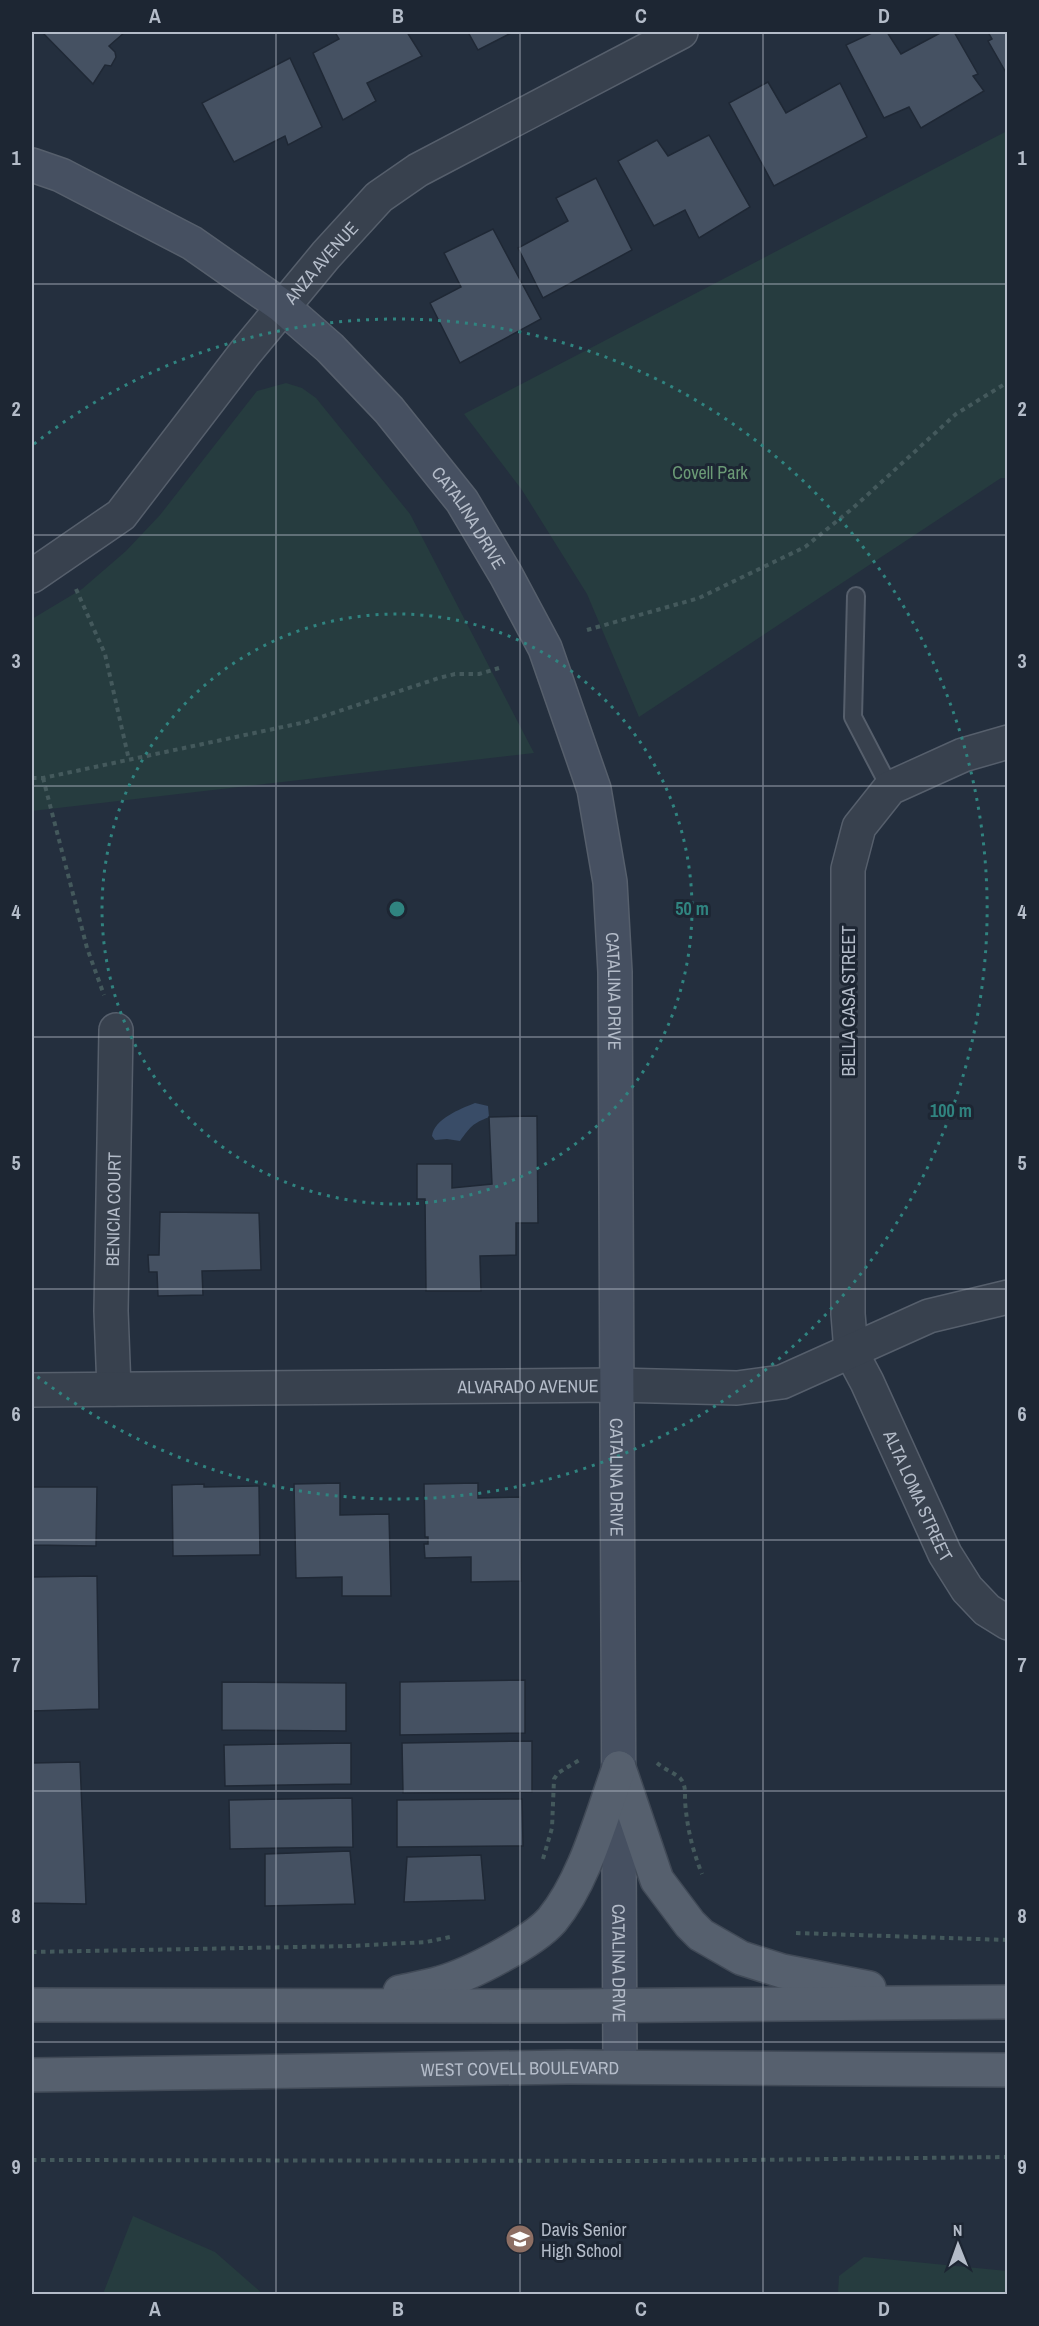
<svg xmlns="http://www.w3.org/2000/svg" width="1039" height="2326" viewBox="0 0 1039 2326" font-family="'Archivo Narrow',sans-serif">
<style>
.green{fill:#263c3f}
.water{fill:#394c67}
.building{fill:#455162;stroke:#1f2835;stroke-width:1.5}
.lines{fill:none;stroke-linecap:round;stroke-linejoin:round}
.lane-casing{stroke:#565f6c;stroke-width:20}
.street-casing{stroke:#565f6c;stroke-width:36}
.secondary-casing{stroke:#565f6c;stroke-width:36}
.primary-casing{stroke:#414a57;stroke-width:36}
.path{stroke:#44595c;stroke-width:4;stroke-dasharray:4.5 4.5;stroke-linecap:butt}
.lane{stroke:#38414e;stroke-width:16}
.street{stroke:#38414e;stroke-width:33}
.secondary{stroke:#465061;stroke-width:33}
.primary{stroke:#56606e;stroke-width:33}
.grid{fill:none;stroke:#b4bcc9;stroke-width:1.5;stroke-opacity:0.55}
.ring{fill:none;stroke:#308480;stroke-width:3;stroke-dasharray:3 6}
.labels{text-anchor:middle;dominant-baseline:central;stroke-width:6;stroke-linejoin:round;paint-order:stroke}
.street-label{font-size:18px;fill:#b4bcc9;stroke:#1d2633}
.park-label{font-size:18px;fill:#6b9a76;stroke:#1d2633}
.poi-label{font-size:18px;fill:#b4bcc9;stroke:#1d2633;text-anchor:start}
.centre{fill:#308480;stroke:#1d2633;stroke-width:3}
.ring-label{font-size:18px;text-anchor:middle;font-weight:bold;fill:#308480;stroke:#1d2633;stroke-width:6;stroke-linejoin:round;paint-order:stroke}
.neatline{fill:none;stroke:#b4bcc9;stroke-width:2}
.grid-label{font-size:20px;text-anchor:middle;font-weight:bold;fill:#b4bcc9}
</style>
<rect width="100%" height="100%" fill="#242f3e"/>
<g class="green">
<polygon points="1007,131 1007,478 1001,478 639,717 587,594 522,490 464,414"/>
<polygon points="286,383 302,388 316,398 410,514 534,753 32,811 32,619 82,589 126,551 160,515 257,391"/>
<polygon points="133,2216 215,2252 263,2294 103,2294"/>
<polygon points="864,2257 1007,2271 1007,2294 838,2294 839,2276"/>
</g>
<path class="water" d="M475 1103 488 1106 489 1117C472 1124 471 1126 460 1141L447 1139 435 1140 432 1136C434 1119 460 1109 475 1103Z"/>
<g class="building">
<polygon points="42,32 125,32 109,46 115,52 116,57 111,66 105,65 93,84"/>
<polygon points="335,32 407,32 422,56 367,83 376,101 343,120 313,53 339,39"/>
<polygon points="468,32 513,32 478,50"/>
<polygon points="874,32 887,32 901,54 942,32 954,32 978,74 973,76 984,91 921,128 909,107 884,118 846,45"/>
<polygon points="988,32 1008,32 1008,76 988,41 992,39"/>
<polygon points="290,58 322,127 288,145 285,136 234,162 202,103"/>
<polygon points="768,82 786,113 840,83 867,137 774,186 729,103"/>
<polygon points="709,135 750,207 699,238 685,210 654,226 618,161 657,140 668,156"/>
<polygon points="596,178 632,250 543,298 518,248 568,221 556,198"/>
<polygon points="493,229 541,319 460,363 430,303 461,287 444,253"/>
<polygon points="537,1116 538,1223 516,1223 516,1255 480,1256 481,1291 426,1291 425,1199 417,1199 417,1164 452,1164 452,1188 492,1184 489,1117"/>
<polygon points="160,1212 259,1213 261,1270 202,1271 203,1295 158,1296 157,1272 149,1272 148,1255 159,1255"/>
<polygon points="340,1483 340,1515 389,1514 391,1596 342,1596 342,1577 296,1578 294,1484"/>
<polygon points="478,1483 478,1498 520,1497 521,1581 471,1582 471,1557 425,1558 424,1544 428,1544 428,1537 425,1537 424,1484"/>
<polygon points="204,1484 204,1487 259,1486 260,1555 173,1556 172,1485"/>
<polygon points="32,1487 97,1487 96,1546 32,1545"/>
<polygon points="97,1576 99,1709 32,1711 32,1577"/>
<polygon points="525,1680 525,1733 400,1735 400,1682"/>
<polygon points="222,1682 346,1683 346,1731 222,1730"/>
<polygon points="532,1741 532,1792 403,1793 402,1743"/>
<polygon points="351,1743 351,1784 225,1786 224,1745"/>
<polygon points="80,1762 86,1904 32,1903 32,1763"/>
<polygon points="352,1798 353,1847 230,1849 229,1800"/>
<polygon points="522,1799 523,1846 397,1847 397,1800"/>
<polygon points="350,1851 355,1904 265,1906 265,1854"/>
<polygon points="481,1855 485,1900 404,1902 407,1857"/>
</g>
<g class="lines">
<g class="lane-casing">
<polyline id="lane" points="856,596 853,717 890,788"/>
</g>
<g class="street-casing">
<g id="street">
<path id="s1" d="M32 576 121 515 245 353 326 255 379 197 418 170 681 32"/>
<path id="s2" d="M1008 742 963 755 890 788 859 827 848 869V1314L851 1352 867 1382 945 1554 967 1589 987 1610 1008 1623"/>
<path id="s3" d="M114 1389 111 1311 116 1030"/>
<path id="s4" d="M32 1390 616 1385 737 1388 782 1382 929 1316 1008 1297"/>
</g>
</g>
<g class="secondary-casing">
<g id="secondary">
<path id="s5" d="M32 165 61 175 192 243 282 306 330 348 389 410 462 501 506 575 545 648 594 789 610 882 615 972 620 2067"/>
</g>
</g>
<g class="primary-casing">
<g id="primary">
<polyline points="619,1768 657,1880 690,1924 701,1935 741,1958 782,1971 869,1988"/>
<path d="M400 1992C413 1989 427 1987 440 1983 469 1975 533 1942 552 1920 585 1880 601 1817 619 1768"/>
<polyline points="32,2005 565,2006 1008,2002"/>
<path id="s6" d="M32 2075 568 2067 1008 2070"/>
</g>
</g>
<g class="path">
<polyline points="76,589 105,654 129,760"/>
<polyline points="587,630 699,598 805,547 853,508 956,414 1008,382"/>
<polyline points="32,778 43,778 306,722 439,678 455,674 479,674 499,668"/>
<polyline points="43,778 87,948 104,995"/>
<path d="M657 1763C664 1769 676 1774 680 1778 686 1785 685 1792 685 1801 687 1827 692 1849 702 1874"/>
<polyline points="543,1859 552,1828 554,1779 558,1773 581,1759"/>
<polyline points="796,1933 1008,1940"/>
<polyline points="32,1952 352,1946 426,1942 450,1937"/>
<polyline points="32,2160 660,2161 1008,2157"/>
</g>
<use href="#lane" class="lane"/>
<use href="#street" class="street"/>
<use href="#secondary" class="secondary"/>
<use href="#primary" class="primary"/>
</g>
<path class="grid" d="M276 32V2294M520 32V2294M763 32V2294M32 284H1008M32 535H1008M32 786H1008M32 1037H1008M32 1289H1008M32 1540H1008M32 1791H1008M32 2042H1008"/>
<g class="ring">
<circle cx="397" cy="909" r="295"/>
<path d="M34 444A590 590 0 1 1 34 1374"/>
</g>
<defs>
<g id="school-disc" transform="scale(1.5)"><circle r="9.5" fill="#8d6e63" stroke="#1d2633"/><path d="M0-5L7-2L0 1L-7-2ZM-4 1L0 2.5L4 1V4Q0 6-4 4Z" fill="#fff"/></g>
</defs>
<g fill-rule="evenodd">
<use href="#school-disc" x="520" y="2239"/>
</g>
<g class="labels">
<g class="street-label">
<text stroke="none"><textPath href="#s1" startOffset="430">ANZA AVENUE</textPath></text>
<text stroke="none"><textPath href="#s5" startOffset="572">CATALINA DRIVE</textPath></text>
<text stroke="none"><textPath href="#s5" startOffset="1076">CATALINA DRIVE</textPath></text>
<text transform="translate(848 1001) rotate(-90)">BELLA CASA STREET</text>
<text stroke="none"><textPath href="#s3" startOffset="180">BENICIA COURT</textPath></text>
<text stroke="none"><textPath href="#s4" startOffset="496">ALVARADO AVENUE</textPath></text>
<text stroke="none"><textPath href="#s5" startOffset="1562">CATALINA DRIVE</textPath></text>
<text stroke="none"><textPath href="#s2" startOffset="862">ALTA LOMA STREET</textPath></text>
<text stroke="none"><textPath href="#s5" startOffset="2048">CATALINA DRIVE</textPath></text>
<text stroke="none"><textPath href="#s6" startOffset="488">WEST COVELL BOULEVARD</textPath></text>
</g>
<g class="park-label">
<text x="710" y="472">Covell Park</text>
</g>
<g class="poi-label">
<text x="541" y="2229">Davis Senior<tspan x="541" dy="21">High School</tspan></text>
</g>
</g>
<circle cx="397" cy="909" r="9" class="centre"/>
<g class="ring-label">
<text x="692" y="915">50 m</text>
<text x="951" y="1117">100 m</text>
</g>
<rect width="1039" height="2326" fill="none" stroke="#1d2633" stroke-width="66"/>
<g transform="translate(958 2245) rotate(359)" stroke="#1d2633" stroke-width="4.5" paint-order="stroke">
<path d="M0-4.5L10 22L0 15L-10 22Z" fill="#b4bcc9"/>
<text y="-9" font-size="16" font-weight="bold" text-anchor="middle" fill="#b4bcc9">N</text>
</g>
<rect x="33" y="33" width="973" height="2260" class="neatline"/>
<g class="grid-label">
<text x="155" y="23">A</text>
<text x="398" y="23">B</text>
<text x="641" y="23">C</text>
<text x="884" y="23">D</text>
<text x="16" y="165">1</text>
<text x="1022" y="165">1</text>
<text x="16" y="416">2</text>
<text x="1022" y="416">2</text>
<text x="16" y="668">3</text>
<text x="1022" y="668">3</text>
<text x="16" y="919">4</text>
<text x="1022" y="919">4</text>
<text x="16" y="1170">5</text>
<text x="1022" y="1170">5</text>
<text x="16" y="1421">6</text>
<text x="1022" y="1421">6</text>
<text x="16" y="1672">7</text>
<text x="1022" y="1672">7</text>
<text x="16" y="1923">8</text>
<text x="1022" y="1923">8</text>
<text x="16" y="2174">9</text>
<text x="1022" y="2174">9</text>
<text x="155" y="2316">A</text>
<text x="398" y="2316">B</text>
<text x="641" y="2316">C</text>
<text x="884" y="2316">D</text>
</g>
</svg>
